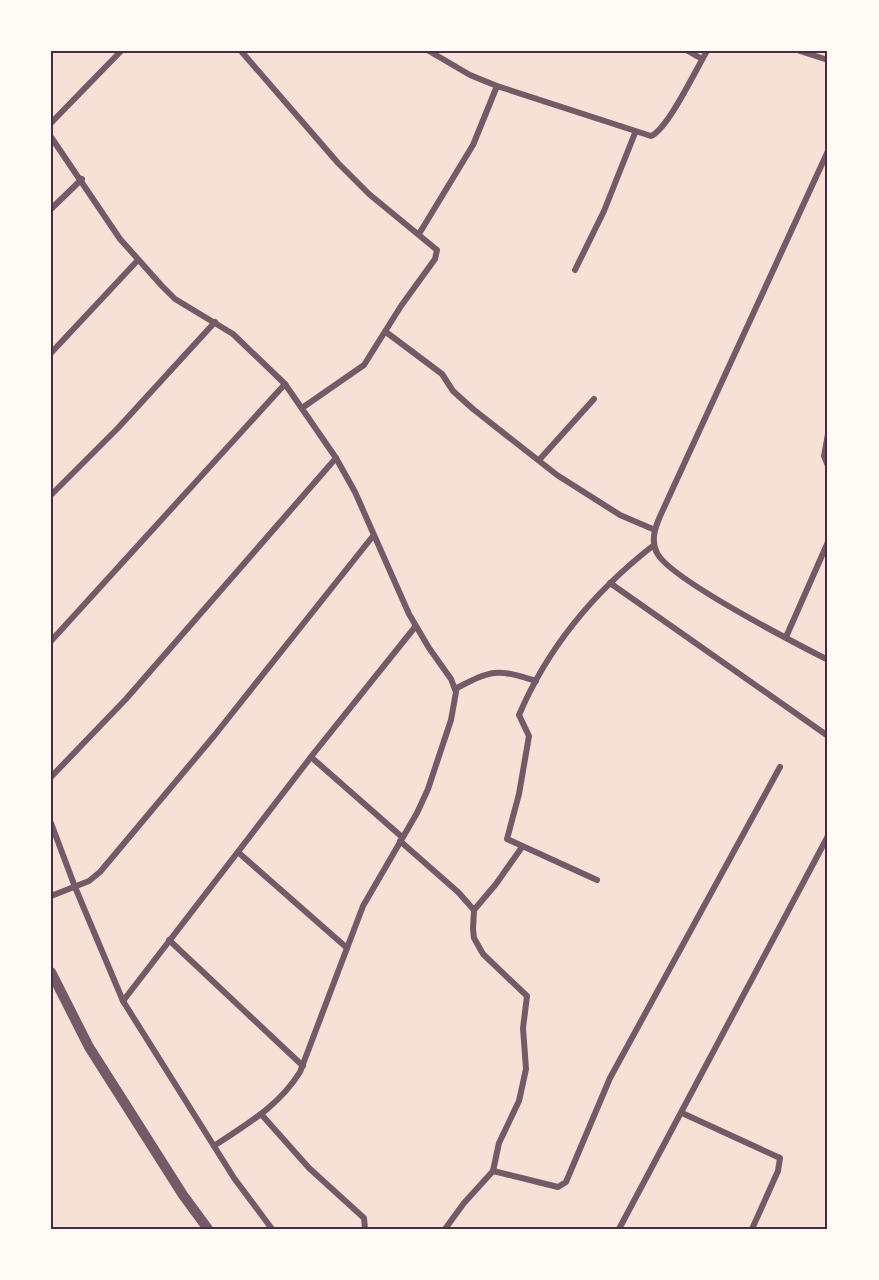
<svg xmlns="http://www.w3.org/2000/svg" width="879" height="1280" viewBox="0 0 879 1280" font-family="Roboto,sans-serif">
<style>
.lines{fill:none;stroke-linecap:round;stroke-linejoin:round}
.minor{stroke:#755966;stroke-width:6}
.tertiary{stroke:#755966;stroke-width:10}
.neatline{fill:none;stroke:#4a2c40;stroke-width:2}
</style>
<rect width="100%" height="100%" fill="#f7e1d7"/>
<g class="lines">
<g class="minor">
<polyline points="241,51 338,163 369,194 437,250 435,259 401,306 364,365 302,408"/>
<path d="M429 51 470 75 497 86 651 136C668 129 696 69 707 51"/>
<polyline points="688,51 702,59"/>
<polyline points="800,51 828,60"/>
<polyline points="51,123 121,51"/>
<path d="M51 137 120 239 162 286 175 299 233 334 285 384 336 458 355 492 409 614 429 648 451 679 456 692 451 720 428 789 417 813 363 906 300 1072C279 1106 247 1124 214 1146"/>
<path d="M828 151 667 501C660 517 648 536 657 553 670 579 797 644 828 660"/>
<polyline points="51,209 82,179"/>
<polyline points="419,234 473,145 497,86"/>
<polyline points="575,270 604,211 635,133"/>
<polyline points="386,332 442,374 453,391 473,409 557,475 620,515 655,530"/>
<polyline points="51,353 138,260"/>
<polyline points="828,434 824,456 828,466"/>
<polyline points="540,459 594,399"/>
<polyline points="51,495 118,428 215,322"/>
<polyline points="610,583 828,736"/>
<polyline points="786,637 828,542"/>
<polyline points="51,641 285,384"/>
<path d="M455 689C492 670 495 668 536 681"/>
<polyline points="311,757 402,837"/>
<polyline points="51,777 126,699 336,458"/>
<polyline points="51,823 75,887 123,1001 234,1178 272,1229"/>
<polyline points="400,841 458,892 474,910"/>
<polyline points="239,853 347,948"/>
<path d="M597 880 507 839 519 794 529 736 519 715C548 647 596 590 654 545"/>
<polyline points="51,896 89,881 100,872 214,736 373,536"/>
<polyline points="169,940 303,1066"/>
<polyline points="123,1001 314,753 415,627"/>
<polyline points="682,1113 780,1158 778,1171 752,1229"/>
<polyline points="261,1114 309,1168 364,1218 365,1229"/>
<polyline points="493,1171 558,1187 566,1182 610,1078 780,767"/>
<polyline points="445,1229 464,1203 493,1171 499,1143 519,1101 526,1069 523,1028 527,996 483,954 474,938 473,929 474,910 496,884 522,847"/>
<polyline points="619,1229 828,836"/>
</g>
<polyline class="tertiary" points="51,972 89,1047 183,1195 208,1229"/>
</g>
<rect width="879" height="1280" fill="none" stroke="#fffaf5" stroke-width="105"/>
<rect x="52" y="52" width="774" height="1176" class="neatline"/>
</svg>
